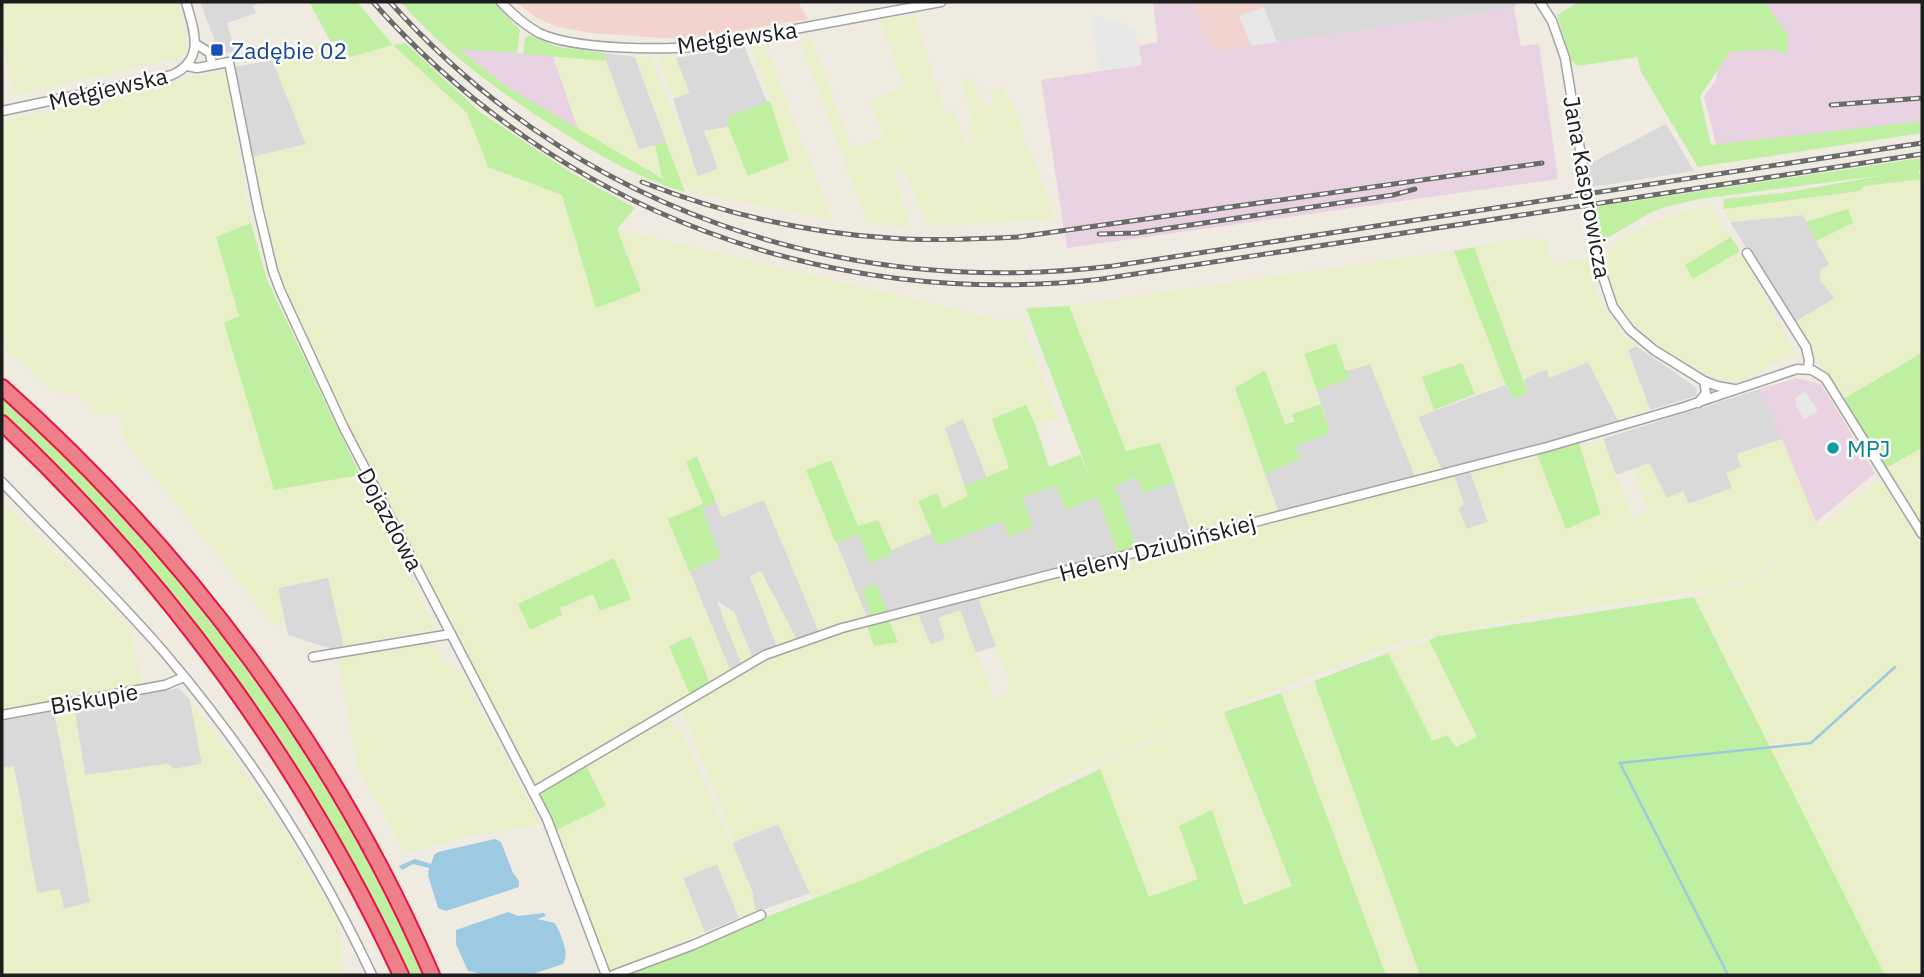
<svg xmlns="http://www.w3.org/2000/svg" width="1924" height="977" viewBox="0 0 1924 977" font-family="'IBM Plex Sans',sans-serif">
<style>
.residential{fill:#dad9d9}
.commercial{fill:#f2d3cd}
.industrial{fill:#e9d2e2}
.farmland{fill:#e9f0c9;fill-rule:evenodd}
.grass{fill:#bfefa1}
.parking{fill:#e8e8e8}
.water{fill:#9ccae1}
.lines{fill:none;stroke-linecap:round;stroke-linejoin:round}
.stream{stroke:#9ccae1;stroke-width:2.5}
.minor-casing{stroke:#a3a3a3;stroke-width:11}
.motorway-casing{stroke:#e71346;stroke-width:18}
.minor{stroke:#fff;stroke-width:8}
.motorway{stroke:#ef8089;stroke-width:14}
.rail-casing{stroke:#6a6a6a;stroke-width:5}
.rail{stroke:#fff;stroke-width:2.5;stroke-dasharray:8;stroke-linecap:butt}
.transit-dot{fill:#1a4fb4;stroke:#fff;stroke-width:2.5}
.culture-dot{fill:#0f9aa8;stroke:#fff;stroke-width:2.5}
.labels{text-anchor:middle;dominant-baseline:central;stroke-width:5;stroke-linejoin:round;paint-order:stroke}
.street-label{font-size:23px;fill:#1c1c1c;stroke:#fff}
.transit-label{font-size:23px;fill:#164399;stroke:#fff;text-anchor:start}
.culture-label{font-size:23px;fill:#0d838f;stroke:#fff;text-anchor:start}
</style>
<rect width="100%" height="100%" fill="#efebe0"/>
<g class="residential">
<polygon points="200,2 261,2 253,6 256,13 227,23 235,51 220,55"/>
<polygon points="1262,2 1517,2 1514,8 1277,42"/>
<polygon points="744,46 767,102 728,117 728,127 704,131 718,169 698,177 673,99 689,92 676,58"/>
<polygon points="603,53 635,57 666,142 639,150"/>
<polygon points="272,60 306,144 252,157 235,67"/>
<polygon points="1666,124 1694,171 1592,187 1589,164"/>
<polygon points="1803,215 1830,265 1820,280 1835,298 1793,323 1730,222"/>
<polygon points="1636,346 1697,388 1696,396 1650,410 1628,350"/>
<polygon points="1588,362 1620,423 1442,470 1418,417 1505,385 1515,399 1528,393 1524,379 1547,369 1550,378"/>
<polygon points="1370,364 1415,476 1278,511 1265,474 1300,459 1296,446 1330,433 1317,390 1348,379 1345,371"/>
<polygon points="1760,389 1782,439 1737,454 1741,467 1732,488 1688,504 1667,498 1649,463 1616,475 1603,439"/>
<polygon points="963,418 987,477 964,486 944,428"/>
<polygon points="1470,471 1488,522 1466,529 1458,508 1464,504 1454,476"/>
<polygon points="1138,477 1143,493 1174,482 1191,532 1137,548 1115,486"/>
<polygon points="1056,486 1066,510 1097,497 1119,555 866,618 836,543 859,533 870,562 893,554 891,550 931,533 938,545 1003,521 1010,537 1022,497"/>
<polygon points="764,499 820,634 796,638 761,572 750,577 777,646 752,657 734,612 717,601 742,665 731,672 689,571 721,557 701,509 716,502 722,516"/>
<polygon points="329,577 344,647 332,649 288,635 278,588"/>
<polygon points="978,597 996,646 975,653 960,611 945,639 930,645 918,614"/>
<polygon points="179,688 190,700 202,764 174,769 167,764 85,775 74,707"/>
<polygon points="54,711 91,902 63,909 37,894 14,767 2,768 2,721"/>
<polygon points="778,824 810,893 756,912 752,891 732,843"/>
<polygon points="717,864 739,918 705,932 683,878"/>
</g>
<g class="commercial">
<polygon points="516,2 798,2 808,19 689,39 662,38 593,33 558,27 537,18"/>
<polygon points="1192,2 1262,2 1277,42 1211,51"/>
</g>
<g class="industrial">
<polygon points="1153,2 1192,2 1211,51 1514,8 1521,46 1539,44 1558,179 1067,248 1041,80 1141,65 1138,46 1158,42"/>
<polygon points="1713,2 1922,2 1922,121 1717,148 1704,97 1716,80 1726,25"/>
<polygon points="458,48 553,56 578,129 504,85"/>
<polygon points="1796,378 1821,384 1875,473 1816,522 1760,389"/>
</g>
<g class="farmland">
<polygon points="2,2 179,2 185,32 186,56 14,95 2,37"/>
<polygon points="914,14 945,112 953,111 967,148 972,146 968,134 971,116 962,79 972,78 985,107 996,102 990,91 1002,87 1012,103 1056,219 928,226 904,167 894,174 911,229 867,222 800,41 810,36 853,150 884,135 869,101 904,88 880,21"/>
<path d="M343 40 350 57 393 45 467 113 488 167 562 194 596 308 641 291 617 229 991 318 992 320 1020 319 1057 417 1036 426 1026 405 992 419 1010 468 987 477 963 419 945 428 968 496 943 508 918 501 931 533 891 550 878 520 858 526 831 460 807 470 866 615 820 634 764 500 722 517 698 458 686 463 703 504 668 519 731 672 709 681 691 636 670 645 690 695 677 705 665 679 674 704 534 784 343 419 276 276 261 211 252 157 306 144 272 60 311 46ZM614 558 631 599 594 594 560 608 562 615 530 630 518 604Z"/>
<polygon points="765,44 832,219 702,194 683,186 635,57 651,56 698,176 718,169 704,131 728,127 749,176 789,160 752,47"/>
<polygon points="658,55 676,58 689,93 673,99"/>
<polygon points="553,56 606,61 639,149 655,145 662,177 578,129"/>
<polygon points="226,71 239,163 251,223 217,237 239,316 274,490 360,475 434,628 344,647 328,578 278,588 285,623 274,626 125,441 119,413 95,415 84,399 76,394 51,391 2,345 2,122 202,75"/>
<polygon points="1922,179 1922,353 1843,399 1793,323 1835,299 1820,280 1820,270 1829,264 1816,241 1853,223 1847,209 1806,222 1803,215 1730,222 1723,209 1859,191 1864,186"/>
<polygon points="1710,205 1731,237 1686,265 1693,278 1740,251 1795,354 1741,380 1722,379 1699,371 1654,343 1636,326 1612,296 1609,283 1606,252 1639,229 1668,216"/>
<polygon points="1532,238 1546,241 1551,264 1587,258 1598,299 1616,327 1636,346 1628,351 1650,410 1617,418 1588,362 1549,378 1547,369 1524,379 1474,246"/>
<polygon points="1454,251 1505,383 1475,394 1462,363 1422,377 1434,410 1417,418 1442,470 1415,476 1370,364 1345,371 1305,354 1321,404 1293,414 1295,422 1285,425 1265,370 1235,388 1278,511 1191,532 1160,444 1126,451 1069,306"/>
<polygon points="1603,439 1632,519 1648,511 1633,470 1649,463 1667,498 1683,491 1689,504 1732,488 1726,473 1741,467 1737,454 1782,439 1816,522 1821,527 1877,481 1882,483 1922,548 1922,975 1885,975 1694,597 1741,585 1760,577 1783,560 1781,558 1755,577 1722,588 1543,614 1398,643 1221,710 1224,712 1292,886 1245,905 1179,826 1199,879 1149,897 1100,769 1100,765 1185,725 1145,740 1047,788 995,817 932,846 932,849 864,880 812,898 778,824 734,841 682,711 763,660 851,628 852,633 868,624 874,646 898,641 889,620 918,614 931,645 945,639 938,618 960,610 994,700 1012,691 978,597 1454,476 1464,505 1458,509 1467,529 1488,522 1470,471 1536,452 1566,529 1600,514 1580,447"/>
<polygon points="1922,448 1922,523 1886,468"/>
<polygon points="2,501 104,601 131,633 142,685 2,710"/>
<polygon points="761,571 796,638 777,646 750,576"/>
<polygon points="734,611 752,657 742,665 721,614"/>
<polygon points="1429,640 1477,738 1456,748 1432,742 1388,653"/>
<polygon points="432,643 450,666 459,670 541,824 466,837 405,853 357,766 338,658"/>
<polygon points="1314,681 1420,975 1386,975 1281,693"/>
<polygon points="190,700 236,761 291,843 338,921 344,975 2,975 2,768 14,766 37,893 60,889 64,909 90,902 54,711 74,707 85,775 168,764 174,769 202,764"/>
<polygon points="667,719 680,728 752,891 756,912 739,918 717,864 683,878 705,932 609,971 556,830 606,806 587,767"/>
</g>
<g class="grass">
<polygon points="309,2 357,2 393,45 405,43 480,112 570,172 635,208 617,229 641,291 596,308 562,195 488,167 467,113 393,45 350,57 343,40 331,42"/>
<path d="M401 2H493L520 30 517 53 459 49 504 85 665 180 662 177 655 145 666 142 685 192C637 178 593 152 551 125 497 90 443 51 401 2Z"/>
<polygon points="1579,2 1765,2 1788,36 1788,53 1771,49 1730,52 1700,96 1711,145 1922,121 1922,133 1698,167 1641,72 1637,57 1577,66 1571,60 1557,15"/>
<polygon points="529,35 558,47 603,53 606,61 523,54 525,38"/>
<polygon points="770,101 789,160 748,176 728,127 728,117"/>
<polygon points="1922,158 1922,170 1918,171 1922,179 1864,186 1860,191 1723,209 1724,199 1783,193 1885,175 1699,199 1662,208 1648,214 1604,240 1598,237 1595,207"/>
<polygon points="1848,209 1853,223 1816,241 1806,222"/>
<polygon points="251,223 267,280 360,475 274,490 224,323 239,316 216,237"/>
<polygon points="1731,237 1740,251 1693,279 1685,265"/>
<polygon points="1474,247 1528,393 1514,399 1505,383 1454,251"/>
<polygon points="1069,306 1126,451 1160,443 1174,482 1143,493 1137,477 1115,486 1137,548 1119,555 1097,497 1066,510 1056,486 1022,497 1033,527 1009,537 1003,521 937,546 918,501 937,493 943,508 968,496 964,486 1009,468 992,419 1026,405 1036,426 1049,467 1080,455 1089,475 1026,308"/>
<polygon points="1336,343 1349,379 1317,390 1304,354"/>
<polygon points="1922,353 1922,448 1886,468 1843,399"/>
<polygon points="1462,363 1475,394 1434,410 1422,377"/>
<polygon points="1265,370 1285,424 1295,422 1292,414 1321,404 1330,433 1296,446 1300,459 1265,474 1235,388"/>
<polygon points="2,395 104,492 227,635 318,770 389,895 426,975 408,975 267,725 2,417"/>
<polygon points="1578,440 1601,514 1566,529 1536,452"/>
<polygon points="697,457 716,502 702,509 721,557 689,571 668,519 703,504 686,462"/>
<polygon points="831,460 858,526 878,520 893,554 869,563 859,534 836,543 806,470"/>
<polygon points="614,558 631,599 600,611 593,594 560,608 562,615 530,630 518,604"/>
<polygon points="876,583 887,611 872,617 861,589"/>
<polygon points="1694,597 1885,975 1420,975 1314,681 1388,653 1432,741 1447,735 1456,747 1477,737 1429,640 1438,636"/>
<polygon points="889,620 898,642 874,646 867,626"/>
<polygon points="691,636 709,681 690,695 669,646"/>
<polygon points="1281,693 1386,975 628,975 750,923 865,879 995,820 1100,769 1149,897 1198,879 1179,826 1212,810 1244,905 1292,886 1224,712"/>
<polygon points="587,767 606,806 556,830 541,796 546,789"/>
</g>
<g class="parking">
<polygon points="1264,7 1277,42 1251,46 1239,16"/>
<polygon points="1091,14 1135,28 1142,65 1100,71"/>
<polygon points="1805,391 1818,411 1804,419 1796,407 1795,398"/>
</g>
<g class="water">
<polygon points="495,839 501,842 513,873 519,881 519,887 446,911 438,908 428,875 429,868 413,864 402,870 399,866 415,859 431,864 434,855 438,852"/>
<path d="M508 912 518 916 544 913 546 916 537 919 555 923C561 935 570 953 563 964L530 975H486L468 971 456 944V930Z"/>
</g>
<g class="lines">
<polyline class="stream" points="1728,975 1620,763 1811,743 1895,667"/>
<g class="minor-casing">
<g id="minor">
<path d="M501 2C512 14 525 25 539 33 575 50 663 50 703 46L941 2"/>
<polyline points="1540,2 1552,21 1565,58 1599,265 1613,307 1630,330 1654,350 1704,381 1717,386 1734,389"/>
<polyline points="196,44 210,53 212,65"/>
<polyline points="187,66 197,68 229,62 258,208 273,271 280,290 344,428 547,819 606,975"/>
<path d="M2 111 172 75C206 59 194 31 186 2"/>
<polyline points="1747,253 1806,347 1809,360 1808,369"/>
<polyline points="1698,403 1706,393 1704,381"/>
<path d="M2 482C55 538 112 592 163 651 247 749 317 858 372 975"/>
<polyline points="313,657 451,634"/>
<polyline points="2,715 165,685 184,677"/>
<polyline points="533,792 765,655 842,628 1547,447 1684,407 1797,369 1812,370 1825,378 1922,534"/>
<polyline points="613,975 693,945 761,915"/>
</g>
</g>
<g class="motorway-casing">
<g id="motorway">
<path d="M2 387C185 550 335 750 432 975"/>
<path d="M2 423C169 580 305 768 401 975"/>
</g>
</g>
<use href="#minor" class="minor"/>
<use href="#motorway" class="motorway"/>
<g class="rail-casing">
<g id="rail">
<path d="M373 2C557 210 826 311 1102 279L1922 154"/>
<path d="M390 2C576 209 839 299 1113 266L1922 143"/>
<polyline points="1831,105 1922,98"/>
<path d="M642 182C721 213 806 233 890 238 933 241 976 239 1018 237L1542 163"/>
<polyline points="1099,234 1136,233 1393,195 1415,189"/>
</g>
</g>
<use href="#rail" class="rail"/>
</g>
<rect class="transit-dot" x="210" y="43" width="14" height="14" rx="3.5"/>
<circle class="culture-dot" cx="1833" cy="448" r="7"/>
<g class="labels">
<g class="street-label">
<text transform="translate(737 37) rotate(-8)">Mełgiewska</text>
<text transform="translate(108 88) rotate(-13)">Mełgiewska</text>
<text transform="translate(1588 187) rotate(80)">Jana Kasprowicza</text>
<text transform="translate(391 519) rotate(62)">Dojazdowa</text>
<text transform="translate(1157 547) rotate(-15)">Heleny Dziubińskiej</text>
<text transform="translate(94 698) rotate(-10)">Biskupie</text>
</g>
<g class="transit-label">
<text x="231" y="50">Zadębie 02</text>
</g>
<g class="culture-label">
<text x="1847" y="448">MPJ</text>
</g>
</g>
<rect width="1924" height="977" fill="none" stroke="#1c1c1c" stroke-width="7"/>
</svg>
